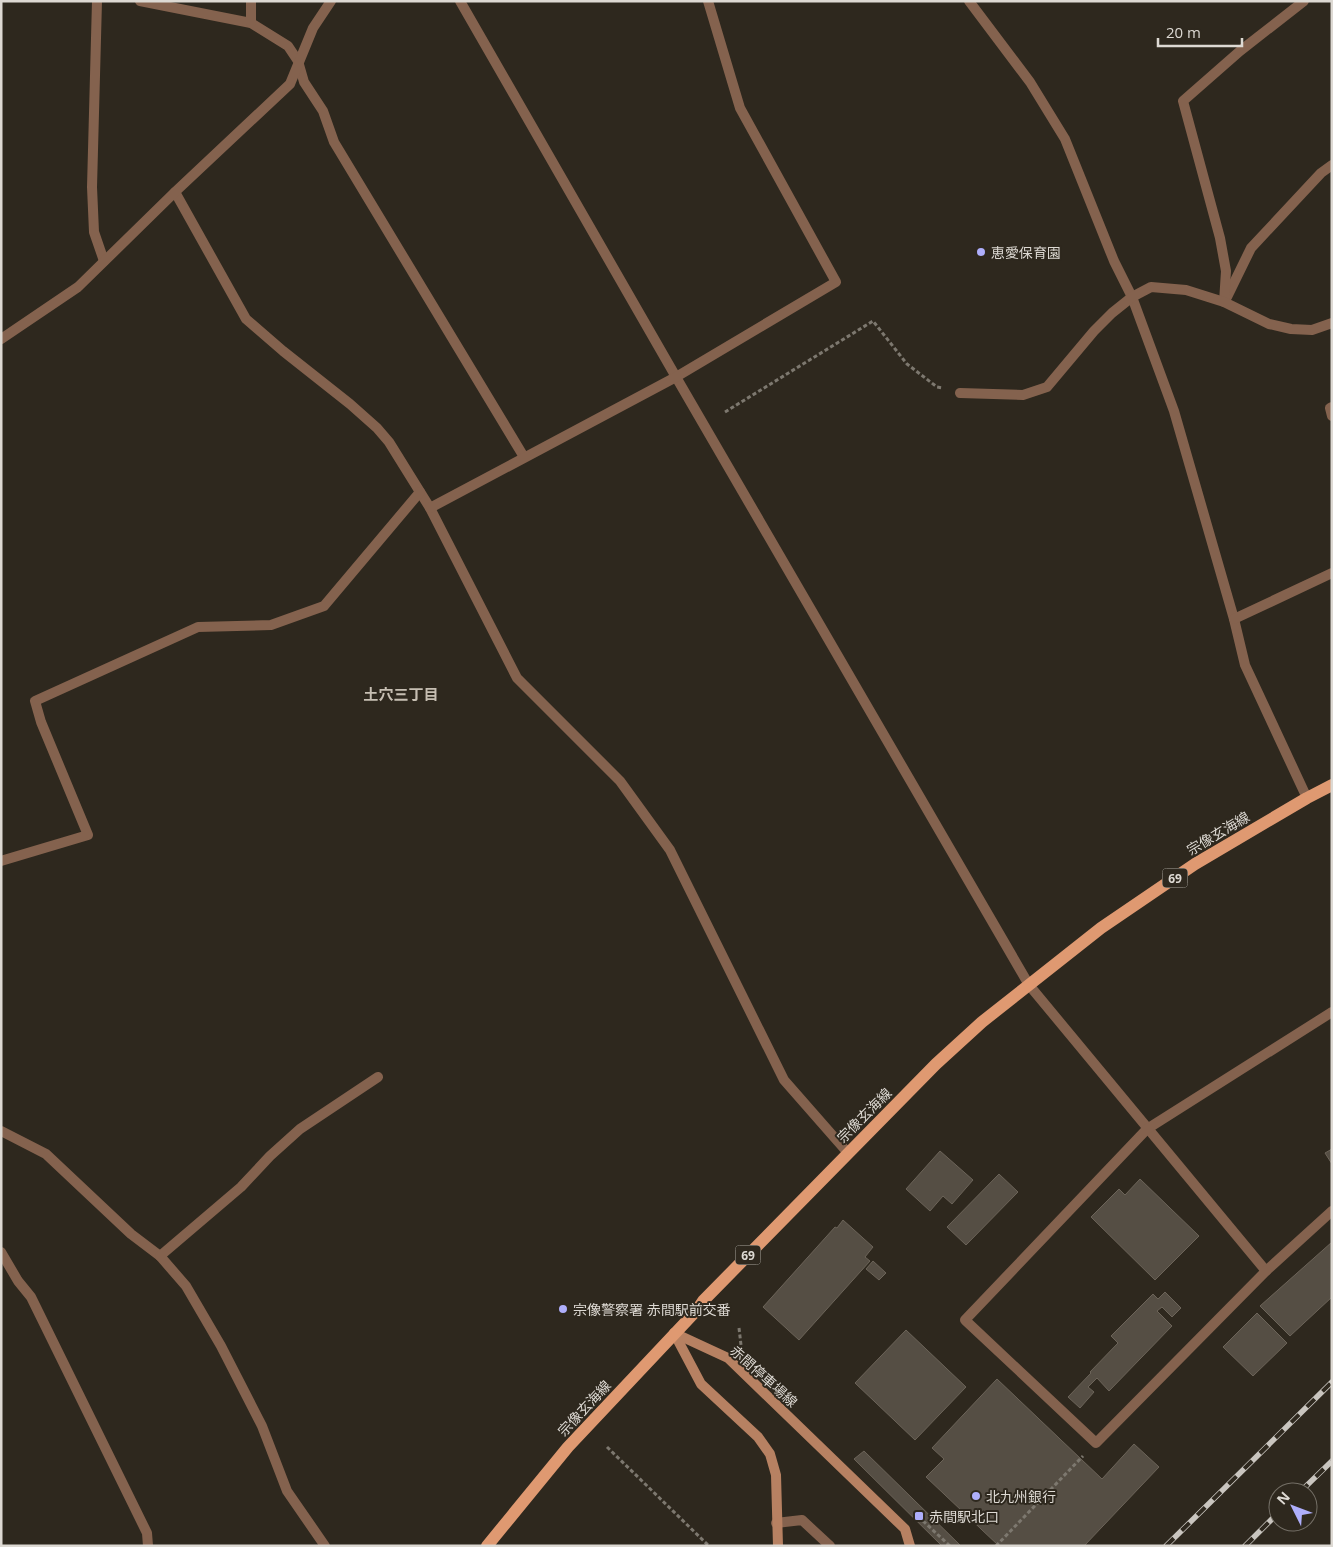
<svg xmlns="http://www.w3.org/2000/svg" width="1333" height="1547" viewBox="0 0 1333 1547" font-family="'Open Sans','Noto Sans JP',sans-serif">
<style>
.building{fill:#554e44;stroke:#6c6459}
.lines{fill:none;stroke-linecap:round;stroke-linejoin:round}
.path{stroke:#7d786f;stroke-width:3;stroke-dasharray:4 2.5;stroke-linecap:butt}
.lane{stroke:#84624e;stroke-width:10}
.street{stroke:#84624e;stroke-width:10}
.secondary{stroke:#b78162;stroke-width:10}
.primary{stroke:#df9971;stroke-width:12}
.rail-casing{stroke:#c9c5bf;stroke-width:5.5}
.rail{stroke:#2e281e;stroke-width:4;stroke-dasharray:11;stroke-linecap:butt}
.poi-dot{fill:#aeaefb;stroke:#2e281e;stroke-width:2}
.labels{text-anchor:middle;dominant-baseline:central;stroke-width:4;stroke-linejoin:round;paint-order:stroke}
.shield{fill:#2e281e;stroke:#a8a49d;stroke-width:1}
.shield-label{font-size:12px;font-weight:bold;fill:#ddd9d3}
.poi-label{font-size:14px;fill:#ddd9d3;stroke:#2e281e;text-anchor:start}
.street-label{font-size:14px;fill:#ddd9d3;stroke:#2e281e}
.neighbourhood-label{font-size:15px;font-weight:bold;fill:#c6beb2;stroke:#2e281e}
</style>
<rect width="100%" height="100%" fill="#2e281e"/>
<g class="building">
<polygon points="1332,1149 1332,1164 1325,1153"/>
<polygon points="940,1151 973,1180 952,1204 943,1196 930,1211 906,1189"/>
<polygon points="999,1174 1018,1192 966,1245 947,1227"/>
<polygon points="1140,1179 1199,1236 1155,1280 1091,1217 1119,1189 1125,1195"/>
<polygon points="843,1220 873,1247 865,1257 870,1261 799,1340 763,1307 835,1227 837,1228"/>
<polygon points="1332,1242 1332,1297 1290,1336 1260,1306"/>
<polygon points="873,1261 886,1273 879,1280 866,1269"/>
<polygon points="1165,1292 1181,1308 1172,1317 1162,1307 1157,1311 1172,1326 1109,1391 1097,1378 1088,1387 1094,1392 1080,1408 1068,1397 1091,1373 1090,1372 1118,1343 1111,1336 1153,1294 1158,1299"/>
<polygon points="1257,1313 1287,1343 1253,1376 1223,1347"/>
<polygon points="906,1330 966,1387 915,1440 855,1383"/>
<polygon points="997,1379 1102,1479 1134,1444 1159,1467 1084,1546 999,1546 926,1477 944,1459 932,1448"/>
<polygon points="864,1451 961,1546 942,1546 854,1459"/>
</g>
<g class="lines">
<g class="path">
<polyline points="725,412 873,321 907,364 937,387 943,388"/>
<polyline points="739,1328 741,1345"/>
<polyline points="607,1447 709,1546"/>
<polyline points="923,1521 950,1546"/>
<polyline points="996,1546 1083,1456"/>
</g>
<polyline class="lane" points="776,1523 802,1520 830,1546"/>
<g class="street">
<polyline points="97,1 92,187 94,232 104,261"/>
<polyline points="140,1 251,23 288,46 298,61 304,82 323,111 334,142 524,457"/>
<polyline points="460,1 676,377 1029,985 1266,1271"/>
<polyline points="969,1 1030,82 1065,139 1114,261 1132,297 1174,411 1234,619 1245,665 1307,798"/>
<polyline points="251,23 251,1"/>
<polyline points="175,192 246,319 283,351 350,404 377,428 389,442 430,508 517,678 620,781 670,850 784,1080 848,1153"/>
<polyline points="1227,297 1251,248 1321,173 1332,165"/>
<polyline points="1224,302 1226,271 1220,238 1183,101 1240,51 1304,1"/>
<polyline points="1,339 78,287 175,192 290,84 313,28 331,1"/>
<polyline points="960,393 1023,395 1047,387 1094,331 1112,313 1132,297 1151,287 1186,290 1224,302 1269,324 1291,329 1312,330 1332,323"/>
<polyline points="1332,407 1330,408 1332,416"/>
<polyline points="430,508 676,377 836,282 740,108 708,1"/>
<polyline points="1234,619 1332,573"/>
<polyline points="1,861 88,835 41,722 35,701 198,627 271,625 324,606 420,492"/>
<polyline points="1332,1012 1147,1129 965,1320 1096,1443 1266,1271 1332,1211"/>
<polyline points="1,1131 46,1154 131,1234 160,1256"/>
<polyline points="1,1252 18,1281 31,1297 147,1533 148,1546"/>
<polyline points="325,1546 287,1491 262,1426 221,1346 186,1286 160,1256 241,1187 270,1156 300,1129 378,1077"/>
</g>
<g class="secondary">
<polyline points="674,1333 728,1358 905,1529 910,1546"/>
<polyline points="674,1333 701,1384 758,1437 770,1454 776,1475 778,1546"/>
</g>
<polyline class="primary" points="487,1546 568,1447 697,1310 703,1301 936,1064 982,1022 1101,928 1195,864 1307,798 1332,785"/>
<g class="rail-casing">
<g id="rail">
<polyline points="1300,1492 1332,1461"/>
<polyline points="1166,1546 1332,1382"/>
<polyline points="1245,1546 1278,1513"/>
</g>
</g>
<use href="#rail" class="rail"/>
</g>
<g class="poi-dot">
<circle cx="981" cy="252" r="5"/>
<circle cx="563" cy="1309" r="5"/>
<circle cx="976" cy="1496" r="5"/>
<rect x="914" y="1511" width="10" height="10" rx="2.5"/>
</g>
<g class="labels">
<g class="shield">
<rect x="1162.5" y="868.5" width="25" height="19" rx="4"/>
<rect x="735.5" y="1245.5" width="25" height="19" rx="4"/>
</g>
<g class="shield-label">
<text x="1175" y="878">69</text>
<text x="748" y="1255">69</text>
</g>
<g class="poi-label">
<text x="991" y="252">恵愛保育園</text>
<text x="573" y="1309">宗像警察署 赤間駅前交番</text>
<text x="986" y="1496">北九州銀行</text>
<text x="929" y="1516">赤間駅北口</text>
</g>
<g class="street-label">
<text transform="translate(1218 833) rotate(-31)">宗像玄海線</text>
<text transform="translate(864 1115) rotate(-45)">宗像玄海線</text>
<text transform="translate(764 1376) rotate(42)">赤間停車場線</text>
<text transform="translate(584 1408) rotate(-47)">宗像玄海線</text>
</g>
<g class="neighbourhood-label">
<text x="401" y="694">土穴三丁目</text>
</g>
</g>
<rect width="1333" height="1547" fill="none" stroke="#ddd9d3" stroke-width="5"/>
<g transform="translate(1293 1507) rotate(312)"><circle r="24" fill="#2e281e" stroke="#746f66"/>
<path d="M0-4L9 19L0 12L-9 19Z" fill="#aeaefb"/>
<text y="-8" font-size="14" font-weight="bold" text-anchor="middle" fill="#ddd9d3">N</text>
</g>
<path d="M1158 38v8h84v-8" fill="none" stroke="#ddd9d3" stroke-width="2.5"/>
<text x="1166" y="38" font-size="15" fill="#ddd9d3" stroke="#2e281e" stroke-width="4" paint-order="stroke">20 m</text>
</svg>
